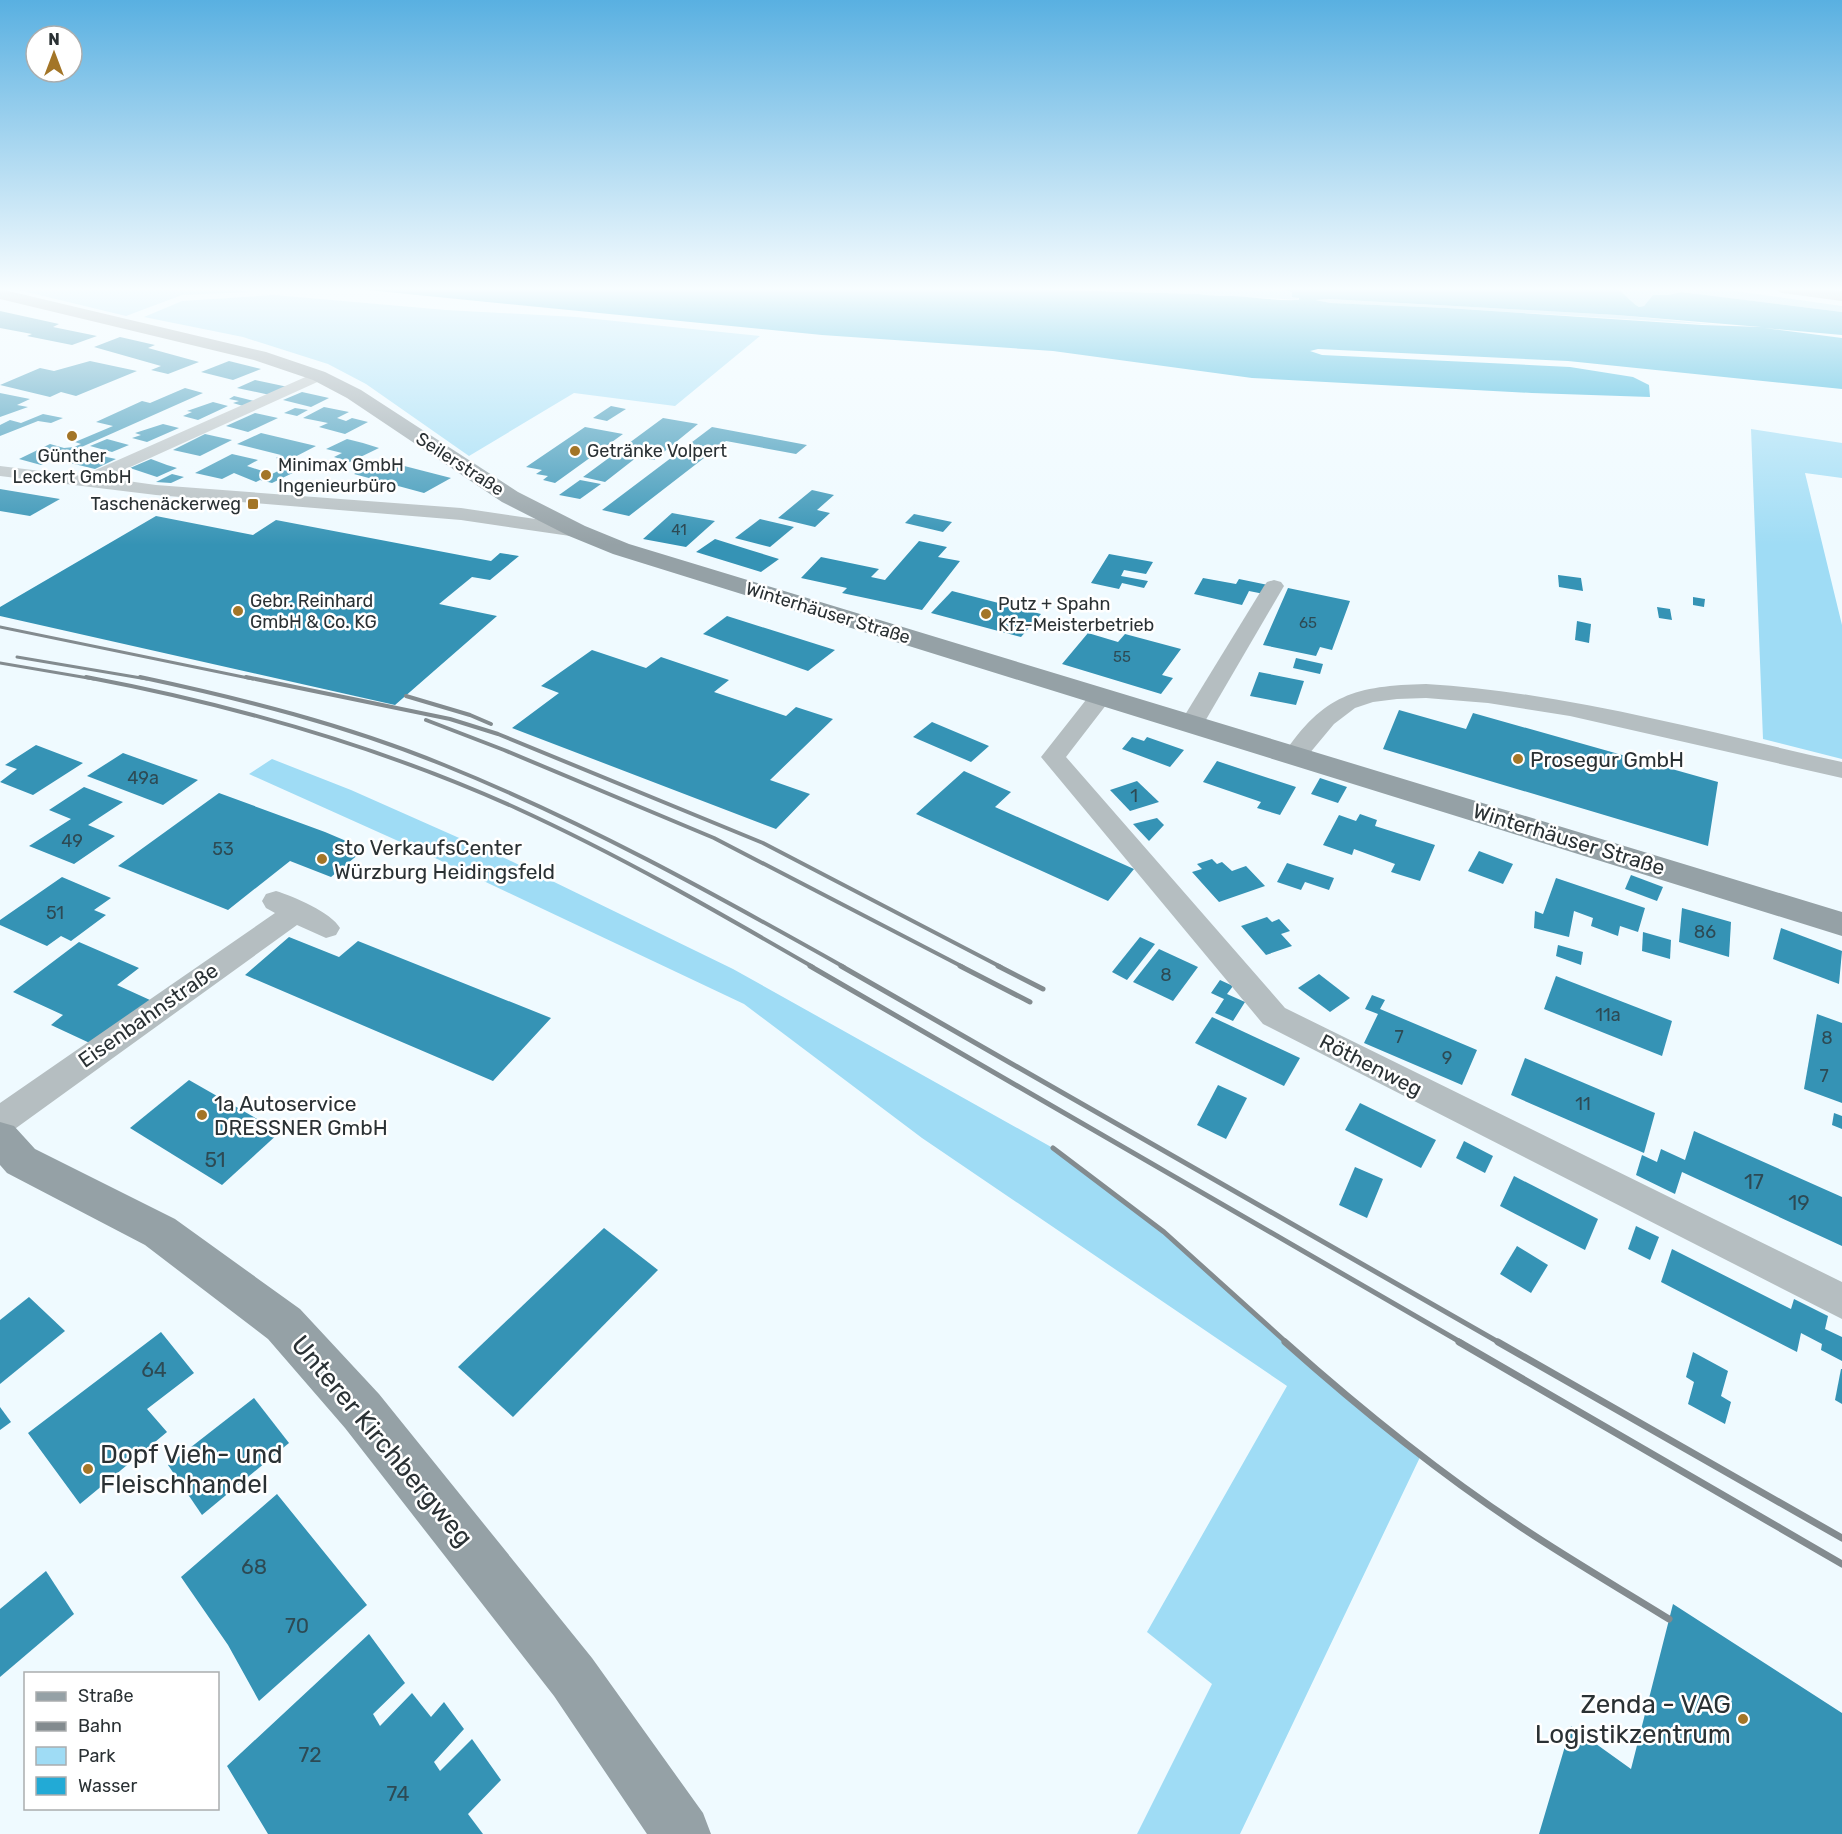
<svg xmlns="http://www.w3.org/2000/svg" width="1842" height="1834" viewBox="0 0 1842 1834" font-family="Rubik,sans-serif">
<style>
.green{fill:#9fdcf5}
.water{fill:#22aad6;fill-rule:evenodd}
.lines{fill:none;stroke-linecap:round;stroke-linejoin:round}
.stream{stroke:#22aad6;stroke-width:4.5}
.building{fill:#3593b5}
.street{fill:#b5bec1;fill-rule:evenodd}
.secondary{fill:#95a1a6;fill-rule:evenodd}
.rail-far3{stroke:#838b8f;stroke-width:3}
.rail-far2{stroke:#838b8f;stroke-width:4}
.rail-far1{stroke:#838b8f;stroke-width:5}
.rail{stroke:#838b8f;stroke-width:7}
.poi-dot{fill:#a37527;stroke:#fff;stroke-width:2}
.labels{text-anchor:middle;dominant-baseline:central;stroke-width:5;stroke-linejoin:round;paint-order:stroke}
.far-number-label{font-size:15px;fill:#2d4a54}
.far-poi-label{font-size:18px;fill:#2a3134;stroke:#fff;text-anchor:start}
.far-street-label{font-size:18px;fill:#2a3134;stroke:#fff}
.number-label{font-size:18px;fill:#2d4a54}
.poi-label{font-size:21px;fill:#2a3134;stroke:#fff;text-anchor:start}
.street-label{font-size:21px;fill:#2a3134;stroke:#fff}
.near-number-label{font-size:21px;fill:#2d4a54}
.near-street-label{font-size:26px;fill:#2a3134;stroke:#fff}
.near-poi-label{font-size:26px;fill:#2a3134;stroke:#fff;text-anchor:start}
</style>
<rect width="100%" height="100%" fill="#effaff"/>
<g class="green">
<polygon points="10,288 211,288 253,292 182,295 126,316"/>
<polygon points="1010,288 1296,288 1293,289 1299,300 1231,296 1216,297 1199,294"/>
<path d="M1615 288H1715L1842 306V312L1681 292 1669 295H1653L1644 306 1639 307C1629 301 1623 292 1615 288Z"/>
<polygon points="274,295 446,310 576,317 760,336 675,406 574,393 469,456 366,384 328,364 243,337 144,317 182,301"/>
<polygon points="1329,299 1617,315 1720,325 1447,308 1331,303 1315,300"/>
<polygon points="1751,429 1842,443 1842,478 1805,473 1842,625 1842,759 1763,739"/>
<polygon points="272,759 351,790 511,861 733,969 1053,1148 1164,1232 1347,1398 1422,1453 1240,1834 1137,1834 1212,1684 1147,1632 1287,1386 922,1138 744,1004 416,849 249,774"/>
</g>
<path class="water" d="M347 288H987L1199 294C1211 296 1220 296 1232 296 1255 297 1276 301 1299 300V298L1292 297V289L1296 288H1615C1624 292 1629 301 1639 307L1644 306 1653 295H1669L1681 292 1842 312V335L1764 328 1842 338V389L1568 361 1318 349 1310 351 1322 355 1570 367 1633 377 1649 385 1650 397 1532 393 1252 378 1053 351 822 335ZM1329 299 1617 315 1761 327 1702 325 1447 308 1331 303 1315 300Z"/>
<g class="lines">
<polyline class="stream" points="1287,288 1303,294"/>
</g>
<g class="building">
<polygon points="0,311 59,324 53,327 97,336 72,345 27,336 32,334 0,328"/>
<polygon points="120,337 155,345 148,348 199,362 168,374 151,370 161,366 94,347"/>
<polygon points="90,361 137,371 76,396 61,392 50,397 0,385 40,368 54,371"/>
<polygon points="229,361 261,369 233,380 201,372"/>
<polygon points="255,380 288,387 270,395 237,388"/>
<polygon points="185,388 203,393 41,465 19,459 50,444 64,448 74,447 81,444 75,442 113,426 96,422 142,401 150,403"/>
<polygon points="302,392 329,398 311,407 283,400"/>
<polygon points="0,393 30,399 17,405 28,407 0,417"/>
<polygon points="234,396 254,401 243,406 233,403 239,401 229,399"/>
<polygon points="213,402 228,406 198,420 183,416 192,412 187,411"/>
<polygon points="611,406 626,409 607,421 593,418"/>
<polygon points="324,407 349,412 337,418 346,421 352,418 368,422 345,434 319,427 328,423 303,418"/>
<polygon points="295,408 308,410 297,416 284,413"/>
<polygon points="255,413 278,418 248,432 226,426"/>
<polygon points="43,414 63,418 51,423 38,421 0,436 0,425 10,420 21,423"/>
<polygon points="663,418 698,424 654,460 637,457 605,482 583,477"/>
<polygon points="163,424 179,428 147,442 132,438 141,435 135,433"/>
<polygon points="585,427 623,434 555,483 543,480 548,476 536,474 542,470 526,467"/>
<polygon points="712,427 807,445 796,454 726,441 629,516 602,510"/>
<polygon points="261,433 316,446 287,461 276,458 281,455 237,444"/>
<polygon points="205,434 232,440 200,456 173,450"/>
<polygon points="107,439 129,445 112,452 90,446"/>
<polygon points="347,439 363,443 379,448 350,462 334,457 342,453 326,449"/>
<polygon points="87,452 102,456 116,459 95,469 66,462"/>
<polygon points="232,454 258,460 247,466 272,474 290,465 303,468 272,483 260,480 256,482 234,473 222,479 195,473"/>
<polygon points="151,459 167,465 177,468 157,477 130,468"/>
<polygon points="381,460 451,478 424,493 354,474"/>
<polygon points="172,474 184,477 171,483 156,482"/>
<polygon points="580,480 601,484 580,499 559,495"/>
<polygon points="0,489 60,499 30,516 0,511"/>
<polygon points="812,490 834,495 817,510 830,513 815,527 778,518"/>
<polygon points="672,513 715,521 686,547 643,539"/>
<polygon points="914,514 952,522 943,532 905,523"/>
<polygon points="156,516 253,535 276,520 491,561 500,553 519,556 490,580 472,577 439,604 497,616 395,705 0,616 0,607"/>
<polygon points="760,519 794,527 770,547 735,538"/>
<polygon points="715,539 750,550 779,559 761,572 696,552"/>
<polygon points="919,541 947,547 938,557 960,561 922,610 842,593 847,588 801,578 821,557 879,569 871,577 885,580"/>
<polygon points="1109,554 1153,562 1146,574 1124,570 1121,576 1148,581 1144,588 1122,583 1119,589 1091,583"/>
<polygon points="1558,575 1581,578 1583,591 1559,587"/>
<polygon points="1203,578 1236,584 1239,579 1268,585 1264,594 1249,591 1242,605 1194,594"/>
<polygon points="1288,588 1350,601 1332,650 1320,647 1316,656 1263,645"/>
<polygon points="952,591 1041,614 1021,637 931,613"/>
<polygon points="1693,597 1705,599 1704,607 1693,605"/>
<polygon points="1657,607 1670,609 1672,620 1659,618"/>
<polygon points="727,616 835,650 808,671 703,634"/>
<polygon points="1577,621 1591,624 1589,643 1575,640"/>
<polygon points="1088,633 1118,642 1125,634 1181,649 1162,675 1173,678 1161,694 1062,664"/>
<polygon points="592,650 646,668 661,657 729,680 714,692 786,716 796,707 833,719 770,780 810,794 776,829 512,728 559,693 541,686"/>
<polygon points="1296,658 1323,664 1320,674 1293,668"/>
<polygon points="1259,672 1304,681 1296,705 1250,696"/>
<polygon points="1399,710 1466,729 1473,713 1718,782 1708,846 1383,749"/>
<polygon points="932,722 989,746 971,762 913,737"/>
<polygon points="1132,737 1144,741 1147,737 1184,750 1170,767 1122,749"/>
<polygon points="36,745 83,763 33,795 0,782 17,769 5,765"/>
<polygon points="123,753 198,780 163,805 87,776"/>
<polygon points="1217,761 1253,773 1296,787 1280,815 1257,808 1261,802 1203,782"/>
<polygon points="964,771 1011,792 995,807 1134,869 1108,901 916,814"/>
<polygon points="1320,778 1347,787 1338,803 1311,794"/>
<polygon points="1137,781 1159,802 1130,811 1110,790"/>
<polygon points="84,787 123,802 88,825 115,836 74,864 29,846 71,819 49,810"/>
<polygon points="219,793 325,832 365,849 331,877 290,861 228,910 118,866"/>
<polygon points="1360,814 1377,820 1375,826 1435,845 1420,881 1391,872 1395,864 1354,849 1352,855 1323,845 1339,815 1356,821"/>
<polygon points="1157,818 1164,825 1149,841 1133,824"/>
<polygon points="1479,851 1513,864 1503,884 1468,871"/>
<polygon points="1212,859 1217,864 1222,862 1232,871 1246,866 1265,886 1219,902 1192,872 1202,869 1197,864"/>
<polygon points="1287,863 1334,878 1329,890 1305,882 1301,890 1277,882"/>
<polygon points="1631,875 1663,887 1657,901 1625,889"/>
<polygon points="62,877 111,898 94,910 106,915 71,941 61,936 47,946 0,925 0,920"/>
<polygon points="1556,878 1645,908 1638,932 1620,926 1618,936 1591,926 1593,918 1574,911 1569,937 1534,928 1535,911 1543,914"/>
<polygon points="1682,908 1731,922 1729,957 1679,942"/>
<polygon points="1267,917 1272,922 1279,919 1290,931 1281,934 1292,946 1266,955 1241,926"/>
<polygon points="1781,928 1842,951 1839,984 1773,959"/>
<polygon points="1643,932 1671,940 1670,959 1642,951"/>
<polygon points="289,937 339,957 358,941 551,1018 493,1081 245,975"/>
<polygon points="1140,937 1155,944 1127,980 1112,972"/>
<polygon points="79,942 139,968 117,985 150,1000 94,1045 51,1025 63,1015 13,992"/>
<polygon points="1558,945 1583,952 1581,965 1556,956"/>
<polygon points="1159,949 1198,967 1173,1001 1133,982"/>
<polygon points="1319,974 1350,998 1330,1012 1298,988"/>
<polygon points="1556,976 1672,1021 1662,1056 1544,1009"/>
<polygon points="1220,980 1233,986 1227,994 1245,1002 1233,1021 1215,1013 1224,999 1211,993"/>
<polygon points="1372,995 1385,1000 1380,1009 1477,1050 1462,1085 1364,1043 1378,1014 1365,1009"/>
<polygon points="1817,1014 1842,1023 1842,1103 1804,1089"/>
<polygon points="1212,1017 1300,1058 1284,1086 1195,1043"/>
<polygon points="1525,1058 1655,1113 1644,1153 1511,1095"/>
<polygon points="189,1080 280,1132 222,1185 130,1128"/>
<polygon points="1218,1085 1247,1098 1226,1139 1197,1125"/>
<polygon points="1360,1103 1436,1140 1421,1168 1345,1130"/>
<polygon points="1834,1113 1842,1116 1842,1129 1832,1125"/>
<polygon points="1694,1131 1842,1197 1842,1246 1682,1172 1675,1194 1636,1175 1642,1155 1657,1162 1661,1149 1685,1160"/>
<polygon points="1464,1141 1493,1156 1485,1173 1456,1158"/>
<polygon points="1355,1167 1383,1179 1367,1218 1339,1205"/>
<polygon points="1514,1176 1598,1219 1585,1250 1500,1206"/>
<polygon points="1636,1226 1659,1237 1650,1260 1628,1249"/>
<polygon points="604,1228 658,1270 513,1417 458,1367"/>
<polygon points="1517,1246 1548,1265 1531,1293 1500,1274"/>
<polygon points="1672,1249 1791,1309 1794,1299 1828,1316 1825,1329 1842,1337 1842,1361 1821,1350 1822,1344 1801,1333 1797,1352 1661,1282"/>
<polygon points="29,1297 65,1331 0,1384 0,1320"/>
<polygon points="161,1332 194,1373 147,1409 167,1432 80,1504 28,1433"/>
<polygon points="1693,1352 1728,1371 1721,1396 1731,1402 1725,1424 1688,1404 1694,1382 1686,1377"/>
<polygon points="1841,1369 1842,1369 1842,1404 1835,1400"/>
<polygon points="254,1398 289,1443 202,1515 168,1465"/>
<polygon points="0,1407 11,1422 0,1430"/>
<polygon points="277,1494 367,1605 259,1701 228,1645 181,1577"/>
<polygon points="46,1571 74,1614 0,1677 0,1609"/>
<polygon points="1673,1604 1842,1713 1842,1834 1539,1834 1571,1726 1631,1769"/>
<polygon points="369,1634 405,1683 373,1714 380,1726 412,1693 431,1717 444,1702 464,1729 434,1762 440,1771 472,1739 501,1780 468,1814 483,1834 268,1834 227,1766"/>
</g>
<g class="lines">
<g class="street">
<polygon points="319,371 327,376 324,379 106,478 156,485 461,508 577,525 584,527 587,531 584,535 577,537 461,520 156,495 0,476 0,466 82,476"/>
<polygon points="1274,580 1281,582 1284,586 1204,723 1200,728 1192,730 1184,728 1180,723 1264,586 1267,582"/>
<path d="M1426 684C1565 692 1706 732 1842 762V778L1570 716 1488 703 1426 698 1397 699 1373 702 1355 708 1334 724 1304 760 1295 763 1286 760 1283 755C1324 694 1355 686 1426 684Z"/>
<polygon points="1101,689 1109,691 1113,696 1066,757 1285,1008 1842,1282 1842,1319 1263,1024 1041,757 1093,691"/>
<path d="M276 891C293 896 332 913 340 928L336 935 326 938 297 925 12 1131 0 1135V1103L275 913 266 908 262 901 266 894Z"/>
</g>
<g class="secondary">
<polygon points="1774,288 1817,288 1842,291 1842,301 1782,293"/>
<polygon points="0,289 266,352 325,372 361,390 518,492 585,526 629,544 1842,912 1842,936 613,554 569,536 502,502 347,398 313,380 254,360 0,299"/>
<polygon points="0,1122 14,1126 35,1149 175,1219 300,1309 379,1394 592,1658 703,1813 711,1834 647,1834 554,1696 345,1428 268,1339 145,1245 7,1173 0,1165"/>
</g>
<g class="rail-far3">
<polyline points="0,627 253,679"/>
<polyline points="17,657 147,679"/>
<polyline points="0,663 94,679"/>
</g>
<g class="rail-far2">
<path d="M86 677C234 705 379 746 516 808 619 855 716 911 813 967"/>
<path d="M140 677C243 699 346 725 444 765 583 821 714 894 844 967"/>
<polyline points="246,677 450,719 498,734 763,843 1001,967"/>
<polyline points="406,696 470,715 491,724"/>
<polyline points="426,720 504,750 714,838 963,967"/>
</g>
<g class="rail-far1">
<polyline points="810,966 1462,1343"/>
<polyline points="841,966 1500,1343"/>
<polyline points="960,966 1030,1002"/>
<polyline points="998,966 1043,989"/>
<polyline points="1053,1148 1164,1232 1287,1343"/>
</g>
<g class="rail">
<path d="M1285 1342C1359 1408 1435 1470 1518 1525 1567 1558 1619 1588 1669 1619"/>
<polyline points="1459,1342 1842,1564"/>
<polyline points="1498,1342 1842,1538"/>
</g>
</g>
<linearGradient id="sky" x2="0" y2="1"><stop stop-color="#59b0e1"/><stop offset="0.53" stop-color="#f8fdff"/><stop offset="1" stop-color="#f8fdff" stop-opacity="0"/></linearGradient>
<rect width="1842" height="545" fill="url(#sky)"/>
<g class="poi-dot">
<circle cx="72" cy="436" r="6"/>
<circle cx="575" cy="451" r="6"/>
<circle cx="266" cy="475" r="6"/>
<rect x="247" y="498" width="12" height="12" rx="3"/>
<circle cx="238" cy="611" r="6"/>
<circle cx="986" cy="614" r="6"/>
<circle cx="1518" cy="759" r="6"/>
<circle cx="322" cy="859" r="6"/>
<circle cx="202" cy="1115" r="6"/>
<circle cx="88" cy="1469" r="6"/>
<circle cx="1743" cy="1719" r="6"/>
</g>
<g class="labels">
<g class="far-number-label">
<text x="679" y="530">41</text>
<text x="1308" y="623">65</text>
<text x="1122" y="657">55</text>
</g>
<g class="far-poi-label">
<text x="587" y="451">Getränke Volpert</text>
<text x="72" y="456" text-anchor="middle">Günther<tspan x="72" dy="21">Leckert GmbH</tspan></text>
<text x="278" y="465">Minimax GmbH<tspan x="278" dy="21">Ingenieurbüro</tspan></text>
<text x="241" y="504" text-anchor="end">Taschenäckerweg</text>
<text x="250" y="601">Gebr. Reinhard<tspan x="250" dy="21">GmbH &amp; Co. KG</tspan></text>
<text x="998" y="604">Putz + Spahn<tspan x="998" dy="21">Kfz-Meisterbetrieb</tspan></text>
</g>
<g class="far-street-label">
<text transform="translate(460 464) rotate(33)">Seilerstraße</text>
<text transform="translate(828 613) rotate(17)">Winterhäuser Straße</text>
</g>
<g class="number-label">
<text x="143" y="778">49a</text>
<text x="1134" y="796">1</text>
<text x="72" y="841">49</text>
<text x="223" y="849">53</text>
<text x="55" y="913">51</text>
<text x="1705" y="932">86</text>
<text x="1166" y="975">8</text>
<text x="1608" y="1015">11a</text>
<text x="1399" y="1037">7</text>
<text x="1827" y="1038">8</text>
<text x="1447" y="1058">9</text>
<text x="1824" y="1076">7</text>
<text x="1583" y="1104">11</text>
</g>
<g class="poi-label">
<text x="1530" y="759">Prosegur GmbH</text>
<text x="334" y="847">sto VerkaufsCenter<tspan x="334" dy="24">Würzburg Heidingsfeld</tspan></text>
<text x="214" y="1103">1a Autoservice<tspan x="214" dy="24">DRESSNER GmbH</tspan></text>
</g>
<g class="street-label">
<text transform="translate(1569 839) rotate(17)">Winterhäuser Straße</text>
<text transform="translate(148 1015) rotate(-35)">Eisenbahnstraße</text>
<text transform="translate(1371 1065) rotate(27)">Röthenweg</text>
</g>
<g class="near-number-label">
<text x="215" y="1159">51</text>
<text x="1754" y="1181">17</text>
<text x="1799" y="1202">19</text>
<text x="154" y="1369">64</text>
<text x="254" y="1566">68</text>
<text x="297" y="1625">70</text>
<text x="310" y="1754">72</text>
<text x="398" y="1793">74</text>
</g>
<g class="near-street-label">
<text transform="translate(382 1441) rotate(50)">Unterer Kirchbergweg</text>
</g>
<g class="near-poi-label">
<text x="100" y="1454">Dopf Vieh- und<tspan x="100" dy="30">Fleischhandel</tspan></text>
<text x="1731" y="1704" text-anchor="end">Zenda - VAG<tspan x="1731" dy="30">Logistikzentrum</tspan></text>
</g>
</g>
<rect x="24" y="1672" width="195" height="138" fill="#ffffff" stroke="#aaadae" stroke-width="1.5"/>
<rect x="36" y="1692" width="30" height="9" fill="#95a1a6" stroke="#aaadae" stroke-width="1.5"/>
<text x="78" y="1702" font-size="18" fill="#2a3134">Straße</text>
<rect x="36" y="1722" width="30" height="9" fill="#838b8f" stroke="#aaadae" stroke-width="1.5"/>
<text x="78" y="1732" font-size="18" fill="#2a3134">Bahn</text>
<rect x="36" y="1747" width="30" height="18" fill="#9fdcf5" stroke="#aaadae" stroke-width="1.5"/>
<text x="78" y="1762" font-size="18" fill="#2a3134">Park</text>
<rect x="36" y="1777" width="30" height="18" fill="#22aad6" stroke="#aaadae" stroke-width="1.5"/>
<text x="78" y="1792" font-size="18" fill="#2a3134">Wasser</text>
<g transform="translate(54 54)"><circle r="28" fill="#ffffff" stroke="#aaadae" stroke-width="1.5"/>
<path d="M0-4.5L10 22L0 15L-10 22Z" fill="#a37527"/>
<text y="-9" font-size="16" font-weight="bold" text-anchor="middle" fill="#2a3134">N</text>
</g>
</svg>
